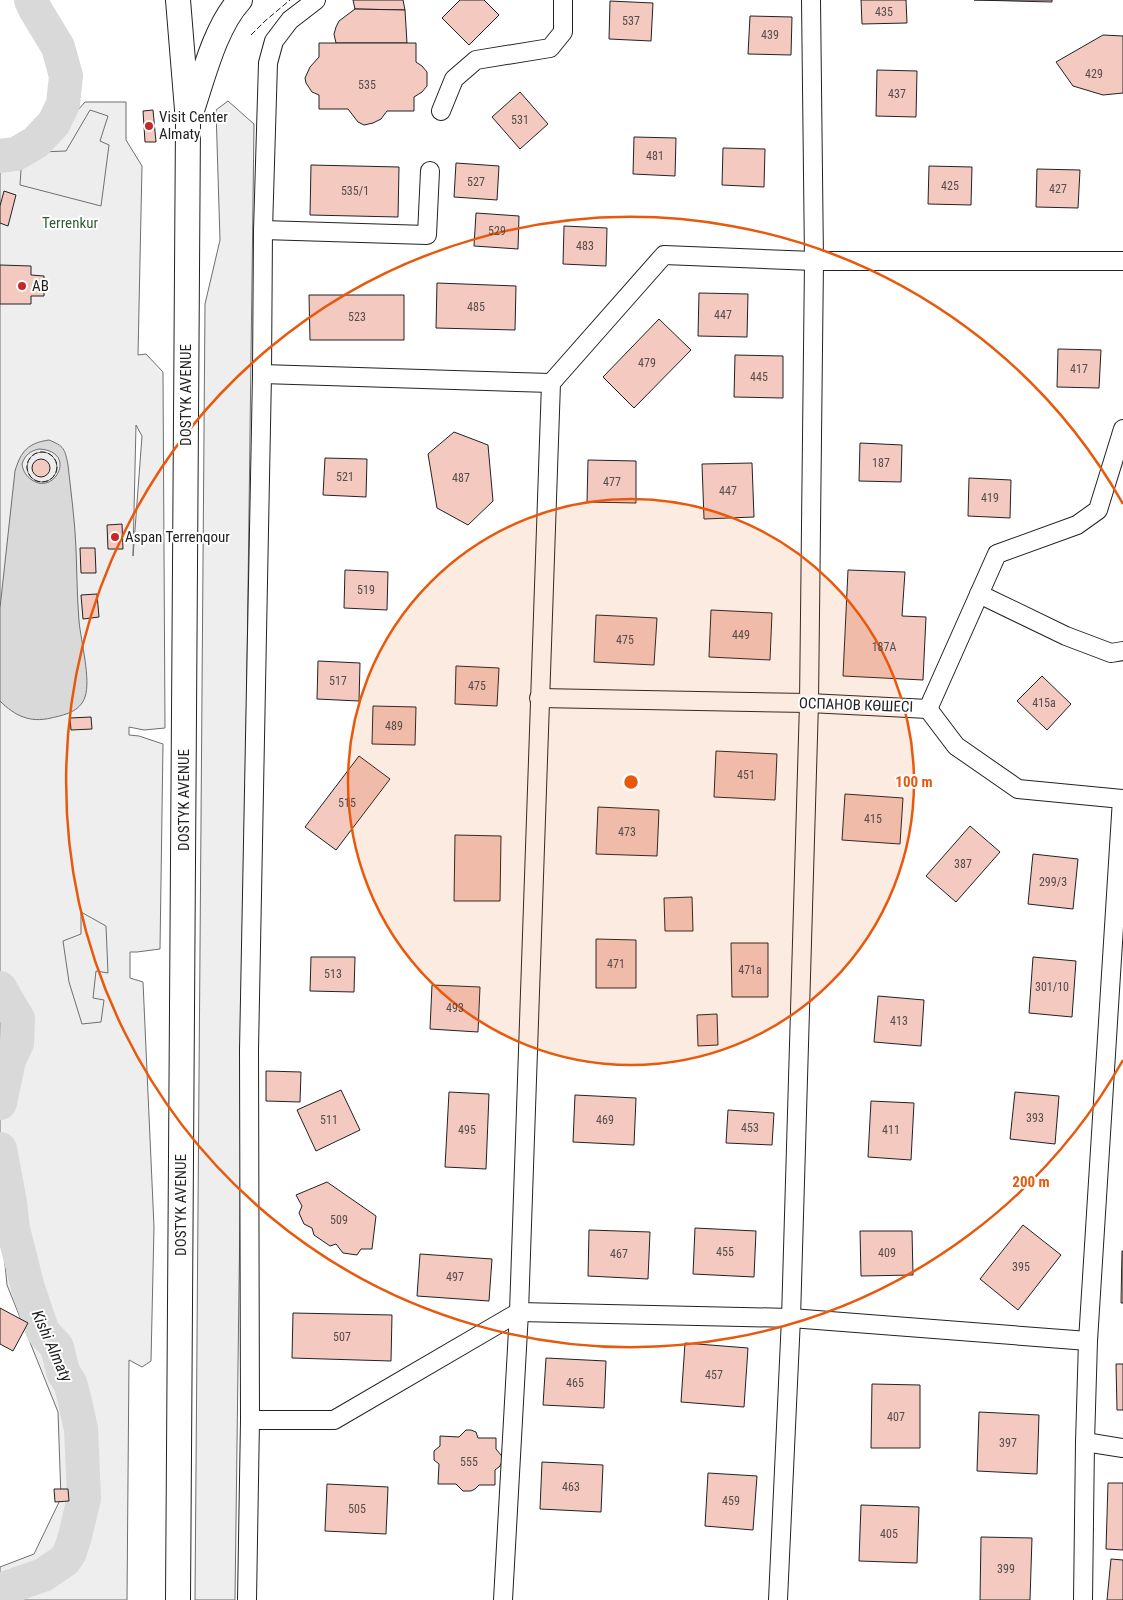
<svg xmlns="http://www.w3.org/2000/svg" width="1123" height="1600" viewBox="0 0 1123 1600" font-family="'Roboto Condensed',sans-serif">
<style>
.green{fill:#eee;stroke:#6f6f6f;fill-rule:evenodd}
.parking{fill:#ededed;stroke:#6f6f6f}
.water{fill:#d9d9d9;stroke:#6f6f6f;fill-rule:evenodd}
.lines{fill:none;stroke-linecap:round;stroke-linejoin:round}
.river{stroke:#d9d9d9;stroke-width:34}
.building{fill:#f3c9c0;stroke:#222}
.minor-casing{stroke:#222;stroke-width:20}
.secondary-casing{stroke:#222;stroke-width:26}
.minor{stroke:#fff;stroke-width:18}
.secondary{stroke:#fff;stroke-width:24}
.fence{stroke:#222;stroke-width:1;stroke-dasharray:6 2.5;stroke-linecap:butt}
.ring{fill:none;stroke:#e8590c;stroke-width:2.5}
.poi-dot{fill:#c62828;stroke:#fff;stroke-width:2}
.labels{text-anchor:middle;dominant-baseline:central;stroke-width:4;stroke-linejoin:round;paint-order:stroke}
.number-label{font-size:12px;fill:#564c4a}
.poi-label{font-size:15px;fill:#222;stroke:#fff;text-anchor:start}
.park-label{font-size:15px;fill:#2f5e38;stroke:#fff}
.street-label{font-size:15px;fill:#222;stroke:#fff}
.water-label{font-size:16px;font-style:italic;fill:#222;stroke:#fff}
.centre{fill:#e8590c;stroke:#fff;stroke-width:2.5}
.ring-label{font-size:15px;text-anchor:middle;font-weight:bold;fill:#e8590c;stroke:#fff;stroke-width:4;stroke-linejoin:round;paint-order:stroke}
</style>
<rect width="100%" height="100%" fill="#fff"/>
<g class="green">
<polygon points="228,101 254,124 235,1600 195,1600 205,304 220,240 216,110"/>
<path d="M85 102H126V140L142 166 138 355 146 354 163 372 165 728 144 730 129 727V735L139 736 163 744 160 949 137 952H130V978L143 982 154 1227 151 1361 142 1367 129 1360 127 1600H0V1567L34 1554 61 1498 58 1412 7 1285 0 1214V168L9 167 56 135ZM136 425 142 436 133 556Z"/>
</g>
<g class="parking">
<polygon points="90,110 108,116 100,141 109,145 101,206 20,185 21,170 39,152 66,151"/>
<circle cx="42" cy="467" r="15"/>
<polygon points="81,912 106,926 108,973 96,971 93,998 104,1000 101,1022 82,1024 69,982 63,941 81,934"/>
</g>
<path class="water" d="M49 440C64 446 65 449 68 465 71 493 75 521 76 549 77 573 77 597 79 621 81 642 91 679 85 697 80 712 64 715 51 718 30 723 15 716 0 701V608L15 471C21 451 28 443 49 440ZM39 449C78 451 55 496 32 480 26 476 23 471 22 464 25 455 30 451 39 449Z"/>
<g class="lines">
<g class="river">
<polyline points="0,156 16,154 36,142 54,123 63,104 66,76 58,47 35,9 31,0"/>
<polyline points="0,988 18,1019 17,1043 9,1060 0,1103"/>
<polyline points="0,1149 10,1202 13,1229 28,1288 43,1332 57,1347 63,1372 70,1383 74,1397 81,1429 84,1498 75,1536 70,1552 65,1560 43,1575 0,1590"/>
</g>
</g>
<g class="building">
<polygon points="353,0 403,0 405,10 355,9"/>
<polygon points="460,0 484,0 499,15 469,45 442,18"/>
<polygon points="861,0 906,0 907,23 862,24"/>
<polygon points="974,0 1052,0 1052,2"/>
<polygon points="610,1 653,3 651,41 609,39"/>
<polygon points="355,9 405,10 407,43 336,43 334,34 336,27 339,21"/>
<polygon points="750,16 792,17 791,55 748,54"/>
<polygon points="1103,35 1123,36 1123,93 1103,95 1073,86 1056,62"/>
<polygon points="319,43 416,43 416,62 422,66 427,72 427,86 422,92 414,97 414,111 387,111 381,119 373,123 364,125 358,122 348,109 319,109 319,95 312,92 306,83 305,78 310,67 319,57"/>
<polygon points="877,70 917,71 916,117 876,116"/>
<polygon points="520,92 548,124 520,149 492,117"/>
<polygon points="153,110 156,142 145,142 143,111"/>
<polygon points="634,137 676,138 675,176 633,174"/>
<polygon points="723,148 765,149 764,187 722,185"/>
<polygon points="456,163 499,166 497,200 454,197"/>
<polygon points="311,165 399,167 398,217 310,215"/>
<polygon points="929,166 972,167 971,205 928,204"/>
<polygon points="1037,169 1080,170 1078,208 1036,207"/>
<polygon points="4,191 16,195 8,226 0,223 0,206"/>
<polygon points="476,213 519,216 518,249 474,246"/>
<polygon points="564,226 607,228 606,266 563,264"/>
<polygon points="0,265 31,266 31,275 44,276 44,296 31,296 31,304 0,304"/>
<polygon points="437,283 516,286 515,330 436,328"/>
<polygon points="699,293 748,294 747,337 698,336"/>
<polygon points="309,295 404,295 404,340 310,340"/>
<polygon points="659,319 691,350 634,408 603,377"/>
<polygon points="1058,349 1101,350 1099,388 1057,387"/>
<polygon points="735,355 783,356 783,398 734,397"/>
<polygon points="454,432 488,445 493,501 468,525 437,508 428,454"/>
<polygon points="860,443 902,445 901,482 859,481"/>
<polygon points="325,458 367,459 366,497 323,495"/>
<circle cx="41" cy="468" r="9"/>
<polygon points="588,460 636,461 636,503 587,502"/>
<polygon points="752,463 754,517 704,519 702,464"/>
<polygon points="969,478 1011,480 1010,518 968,516"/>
<polygon points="122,524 123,549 108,549 107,525"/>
<polygon points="80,548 95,548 96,573 81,573"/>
<polygon points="345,570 388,572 387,610 344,608"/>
<polygon points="848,570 905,572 902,616 926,617 923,680 843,676"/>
<polygon points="97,594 99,617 83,619 81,595"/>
<polygon points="711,610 772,613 770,660 709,657"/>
<polygon points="596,615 657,618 654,665 594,662"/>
<polygon points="318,661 360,663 359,701 317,699"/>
<polygon points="456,666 499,668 497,706 455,704"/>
<polygon points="1042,676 1071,704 1047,730 1017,701"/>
<polygon points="373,706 416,707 415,745 372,744"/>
<polygon points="91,717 92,729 71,730 70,718"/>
<polygon points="716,751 777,754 775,800 714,797"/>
<polygon points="359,756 390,779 336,850 305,827"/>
<polygon points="845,794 903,798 900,844 842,840"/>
<polygon points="598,807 659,810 657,856 596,854"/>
<polygon points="970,826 1000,852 956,902 926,876"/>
<polygon points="455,835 501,836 500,901 454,901"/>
<polygon points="1033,854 1078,859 1073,909 1028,904"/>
<polygon points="692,897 693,931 665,931 664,898"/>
<polygon points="596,939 636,940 636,988 596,988"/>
<polygon points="731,943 768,943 768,997 732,997"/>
<polygon points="311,957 355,957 354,992 310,991"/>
<polygon points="1033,957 1076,961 1072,1017 1029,1013"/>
<polygon points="432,985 480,987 478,1032 430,1029"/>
<polygon points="878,996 924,1000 921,1046 874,1042"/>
<polygon points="717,1014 718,1045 698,1046 697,1015"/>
<polygon points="266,1071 301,1072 300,1102 266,1101"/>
<polygon points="341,1090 360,1130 316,1151 297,1110"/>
<polygon points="449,1092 489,1094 486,1169 445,1167"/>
<polygon points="1015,1092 1059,1096 1055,1144 1010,1139"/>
<polygon points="575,1095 636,1098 634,1145 573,1142"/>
<polygon points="871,1101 914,1103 911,1160 868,1157"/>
<polygon points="728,1110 774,1113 772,1145 726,1143"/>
<polygon points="327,1182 376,1216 372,1249 361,1249 357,1255 343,1253 336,1244 330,1246 314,1235 312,1228 304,1224 299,1213 302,1206 296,1195"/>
<polygon points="1023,1225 1061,1255 1018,1310 980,1279"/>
<polygon points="695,1228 756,1231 754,1277 693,1274"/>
<polygon points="589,1230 650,1232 648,1279 588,1276"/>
<polygon points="860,1231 912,1231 913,1275 861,1276"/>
<polygon points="1122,1251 1123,1251 1123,1303 1121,1303"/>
<polygon points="420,1254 492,1259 489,1301 417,1296"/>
<polygon points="0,1308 28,1323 13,1351 0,1344"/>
<polygon points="293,1313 392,1315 391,1361 292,1358"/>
<polygon points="685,1343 748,1348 744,1407 681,1402"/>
<polygon points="546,1358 606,1361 604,1408 543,1405"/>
<polygon points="1116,1364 1123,1364 1123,1410 1117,1410"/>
<polygon points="872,1384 920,1385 920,1448 871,1448"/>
<polygon points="979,1412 1039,1415 1037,1474 977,1471"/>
<polygon points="466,1430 471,1430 476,1432 478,1438 496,1438 496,1449 501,1455 503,1459 500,1466 495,1470 495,1485 479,1485 475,1489 471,1491 463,1491 456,1484 438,1484 439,1464 434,1460 434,1451 440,1446 440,1436 459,1437"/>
<polygon points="542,1462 603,1465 601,1512 540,1509"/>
<polygon points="708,1473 757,1476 753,1530 705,1526"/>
<polygon points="1108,1483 1123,1483 1123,1550 1106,1549"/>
<polygon points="327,1484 388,1487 386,1534 325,1531"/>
<polygon points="54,1489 68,1489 69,1501 55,1502"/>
<polygon points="861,1505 919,1507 917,1563 859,1561"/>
<polygon points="981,1537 1032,1538 1030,1600 980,1600"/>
<polygon points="1111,1559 1123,1560 1123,1600 1107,1600"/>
</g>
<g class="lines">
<g class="minor-casing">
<g id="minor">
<polyline points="441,111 454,79 476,60 550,48 563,32 563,0"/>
<polyline points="263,230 427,235 430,171"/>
<polyline points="262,374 551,383"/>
<polyline points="979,594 1066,636 1111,653 1123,651"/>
<polyline points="539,698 809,703 928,709 997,554 1077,525 1098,510 1123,429"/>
<polyline points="928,709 956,746 1018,789 1122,799 1088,1341 1085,1442 1083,1600"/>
<polyline points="250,1420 334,1420 519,1312 791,1318 1088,1341"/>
<polyline points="1085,1442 1123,1448"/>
<polyline points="247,1600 250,1420 249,1050 262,374 263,230 268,63 274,41 290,20 316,0"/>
<polyline points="503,1600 519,1312 551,383 664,255 814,261 1123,261"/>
<polyline points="778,1600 791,1318 809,703 814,261 811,0"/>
</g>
</g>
<g class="secondary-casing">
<g id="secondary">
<path d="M191 113C203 78 215 27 240 0"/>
<polyline points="178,1600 188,122 178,0"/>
</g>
</g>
<use href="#minor" class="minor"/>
<use href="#secondary" class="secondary"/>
<g class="fence">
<polyline points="251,35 265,21 290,0"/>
<circle cx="42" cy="467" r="15"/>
</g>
</g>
<circle cx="631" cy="782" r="283" fill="#e8590c" fill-opacity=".12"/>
<g class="ring">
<circle cx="631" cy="782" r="283"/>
<path d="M1123 1060A565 565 0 1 1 1123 504"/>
</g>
<g class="poi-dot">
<circle cx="149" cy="126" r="5"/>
<circle cx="22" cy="286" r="5"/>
<circle cx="115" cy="537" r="5"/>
</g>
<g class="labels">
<g class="number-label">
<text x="884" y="12">435</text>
<text x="631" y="21">537</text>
<text x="770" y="35">439</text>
<text x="1094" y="74">429</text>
<text x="367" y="85">535</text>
<text x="897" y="94">437</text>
<text x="520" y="120">531</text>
<text x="655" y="156">481</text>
<text x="476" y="182">527</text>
<text x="950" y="186">425</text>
<text x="1058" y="189">427</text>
<text x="355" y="191">535/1</text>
<text x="497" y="231">529</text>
<text x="585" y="246">483</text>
<text x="476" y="307">485</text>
<text x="723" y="315">447</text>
<text x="357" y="317">523</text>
<text x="647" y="363">479</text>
<text x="1079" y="369">417</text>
<text x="759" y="377">445</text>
<text x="881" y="463">187</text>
<text x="345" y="477">521</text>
<text x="461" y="478">487</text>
<text x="612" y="482">477</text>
<text x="728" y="491">447</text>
<text x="990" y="498">419</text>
<text x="366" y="590">519</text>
<text x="741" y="635">449</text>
<text x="625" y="640">475</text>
<text x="884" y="647">187А</text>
<text x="338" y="681">517</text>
<text x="477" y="686">475</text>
<text x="1044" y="703">415а</text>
<text x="394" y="726">489</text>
<text x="746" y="775">451</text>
<text x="347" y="803">515</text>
<text x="873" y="819">415</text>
<text x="627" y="832">473</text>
<text x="963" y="864">387</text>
<text x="1053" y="882">299/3</text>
<text x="616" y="964">471</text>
<text x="750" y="970">471а</text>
<text x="333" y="974">513</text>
<text x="1052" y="987">301/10</text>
<text x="455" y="1008">493</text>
<text x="899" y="1021">413</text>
<text x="1035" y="1118">393</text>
<text x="329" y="1120">511</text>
<text x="605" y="1120">469</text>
<text x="750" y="1128">453</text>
<text x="467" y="1130">495</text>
<text x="891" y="1130">411</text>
<text x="339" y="1220">509</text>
<text x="725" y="1252">455</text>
<text x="887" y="1253">409</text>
<text x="619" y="1254">467</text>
<text x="1021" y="1267">395</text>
<text x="455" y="1277">497</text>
<text x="342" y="1337">507</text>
<text x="714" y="1375">457</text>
<text x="575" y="1383">465</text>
<text x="896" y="1417">407</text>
<text x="1008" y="1443">397</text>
<text x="469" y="1462">555</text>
<text x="571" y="1487">463</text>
<text x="731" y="1501">459</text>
<text x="357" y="1509">505</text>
<text x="889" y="1534">405</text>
<text x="1006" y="1569">399</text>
</g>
<g class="poi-label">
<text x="159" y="117">Visit Center<tspan x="159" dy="17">Almaty</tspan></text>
<text x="32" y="286">AB</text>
<text x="125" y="537">Aspan Terrenqour</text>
</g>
<g class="park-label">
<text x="70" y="223">Terrenkur</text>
</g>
<g class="street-label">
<text transform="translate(186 395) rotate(-90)">DOSTYK AVENUE</text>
<text transform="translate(856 705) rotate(2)">ОСПАНОВ КӨШЕСІ</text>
<text transform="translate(184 800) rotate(-90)">DOSTYK AVENUE</text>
<text transform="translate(181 1205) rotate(-90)">DOSTYK AVENUE</text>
</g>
<g class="water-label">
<text transform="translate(52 1346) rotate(66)">Kіshі Almaty</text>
</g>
</g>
<circle cx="631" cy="782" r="8" class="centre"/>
<g class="ring-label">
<text x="914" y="787">100 m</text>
<text x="1031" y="1187">200 m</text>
</g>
</svg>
